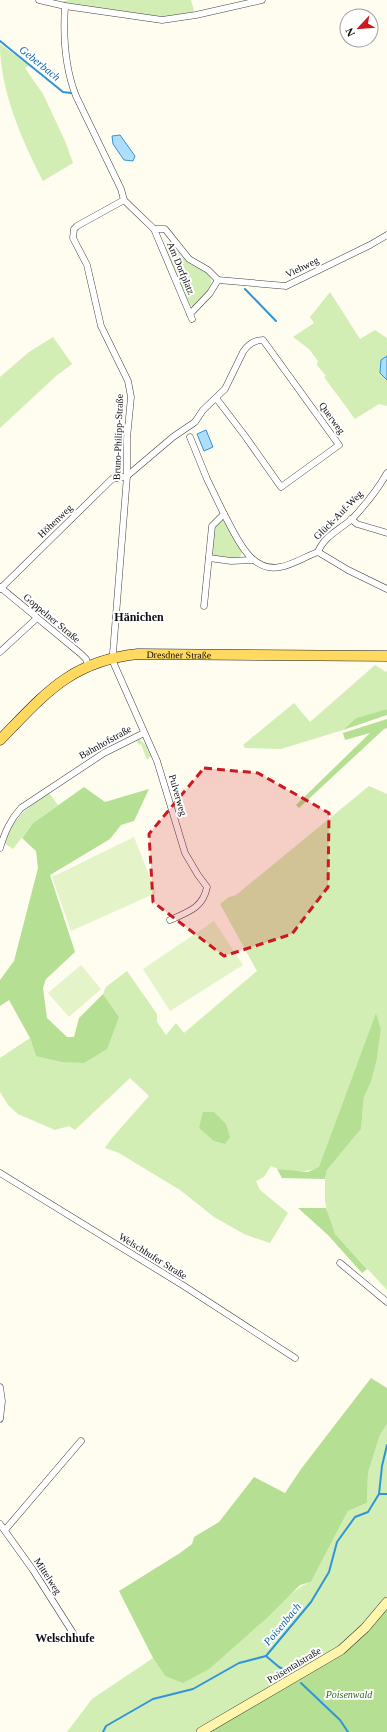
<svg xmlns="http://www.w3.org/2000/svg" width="387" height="1732" viewBox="0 0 387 1732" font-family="Georgia,serif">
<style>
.green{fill:#d2eeb5}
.forest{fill:#b5e093}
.pitch{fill:#e4f4c8}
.water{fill:#afdefc;stroke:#2f94d9}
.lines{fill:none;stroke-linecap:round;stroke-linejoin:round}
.stream{stroke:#2f94d9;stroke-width:2}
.minor-casing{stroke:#414141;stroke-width:7}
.secondary-casing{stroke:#303030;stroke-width:10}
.primary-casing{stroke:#1f1f1f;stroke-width:11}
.minor{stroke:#fff;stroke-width:6}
.secondary{stroke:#fff6ab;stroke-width:9}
.primary{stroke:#ffd960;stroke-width:10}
.marked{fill:#cc1920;fill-opacity:0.2;stroke:#cc1920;stroke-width:3;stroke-dasharray:8 5;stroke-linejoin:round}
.labels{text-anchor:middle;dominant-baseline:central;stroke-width:4;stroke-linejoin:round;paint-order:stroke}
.street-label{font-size:10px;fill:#0e0e0e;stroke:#fff}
.park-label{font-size:10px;font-style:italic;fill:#296d18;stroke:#fff}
.water-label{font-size:11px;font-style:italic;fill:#0c65ac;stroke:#fff}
.quarter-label{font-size:12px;font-weight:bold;fill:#0e0e0e;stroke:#fff}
</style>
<rect width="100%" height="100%" fill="#fffcf0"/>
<g class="green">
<polygon points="69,0 191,0 195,14 162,19 61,2"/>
<path d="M0 44 29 65 25 68 43 94 65 141 73 163 43 181C22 140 0 91 0 44Z"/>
<path d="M173 243C177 249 180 256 186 261 192 266 199 268 205 272 221 283 202 297 193 307L190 305 164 248Z"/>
<polygon points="330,292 360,339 375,330 387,338 387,406 379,404 355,419 324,377 326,376 317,365 318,361 309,349 293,337 314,323 310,317"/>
<polygon points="53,337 72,364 56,376 0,428 0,377 29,352"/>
<path d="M222 521H224L242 552 240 558C231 560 219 560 212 554L213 529 216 523Z"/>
<polygon points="375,665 386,672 387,671 387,709 356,718 343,730 281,749 245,748 243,745 294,703 310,722"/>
<polygon points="139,739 145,744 151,756 147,760 141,744 139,745 136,740"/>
<path d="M369 786 387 794V1290L335 1234 329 1220 325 1201V1179L327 1170 361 1129 364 1097 371 1082 377 1059 381 1029 376 1014 319 1168C304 1173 285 1173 271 1166L264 1177 256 1181 260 1190 288 1213 270 1243 244 1234 214 1217 180 1190 119 1153 105 1148 112 1138 149 1096 130 1078 75 1130 69 1126 55 1130 18 1114 8 1105 0 1092V1058L30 1038 36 1056 119 1017 103 994 106 987 127 971 157 1014V1022L166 1035 176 1023 184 1033 257 971 220 904 229 897 236 895Z"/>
<path d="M49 793 58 805 33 823 13 849 4 843C15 814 26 810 49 793Z"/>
<path d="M387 1424V1596L372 1615 341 1646 261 1694 195 1732H67L92 1699 153 1658 165 1676C191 1664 219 1653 243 1638 266 1624 287 1590 311 1582L348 1511 367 1503 368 1473 380 1435Z"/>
</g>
<g class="forest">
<polygon points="387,709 387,715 343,730 356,718"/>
<polygon points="387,719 387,728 384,729 299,808 296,805 370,733 345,740 343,733"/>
<polygon points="84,787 105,802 149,789 134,821 121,825 110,839 50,875 75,952 46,979 43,988 47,1018 67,1037 74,1037 79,1018 103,994 119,1017 107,1049 84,1063 62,1062 36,1056 30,1038 9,1000 0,1006 0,980 14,961 38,868 36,851 22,838 33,823"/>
<polygon points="376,1013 381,1029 377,1059 371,1082 364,1097 361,1129 327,1170 325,1179 282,1178 277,1169 308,1172 319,1167"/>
<polygon points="203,1112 214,1112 226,1124 230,1137 225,1144 214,1141 199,1128"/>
<polygon points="298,1208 326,1208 335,1234 367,1269 362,1273 328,1235"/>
<polygon points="371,1378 387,1388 387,1424 380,1435 368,1473 367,1503 348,1511 311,1582 300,1585 266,1619 209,1669 183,1683 165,1676 153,1658 119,1591 180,1553 192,1544 194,1537 219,1522 254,1477 285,1493 301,1469"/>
<polygon points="387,1605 387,1732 206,1732 317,1667"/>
</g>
<g class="pitch">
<polygon points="134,837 156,893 71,931 52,877"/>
<polygon points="214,921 243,965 170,1011 143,969"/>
<polygon points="81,965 101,989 69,1017 48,993"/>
</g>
<g class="water">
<polygon points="120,135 135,156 133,161 124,160 113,144 112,136"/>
<polygon points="387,356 387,380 380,373 381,360"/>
<polygon points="206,430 213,447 204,451 197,434"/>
</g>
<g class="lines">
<g class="stream">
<polyline points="0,41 63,92 71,93"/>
<polyline points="245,289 276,321"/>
<polyline points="379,1494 387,1494"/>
<polyline points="266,1656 279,1667 290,1673"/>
<polyline points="301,1683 340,1720 348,1732"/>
<polyline points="103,1732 106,1726 153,1699 193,1689 239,1663 266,1656 311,1602 329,1572 337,1542 355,1517 368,1512 379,1494 382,1466 387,1445"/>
</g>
<g class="minor-casing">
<g id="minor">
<polyline points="39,0 65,6 162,20 196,15 262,0"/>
<path d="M65 6C63 36 65 68 76 96L121 189 124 200 130 206 154 229 192 319"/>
<path d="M124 200 77 226 74 229 73 238 87 265 101 326 128 381 131 397 127 438V476L113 653 114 664 157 761 185 853 198 875 207 887C203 908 188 912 170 920"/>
<polyline points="154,229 165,229 189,259 208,270 218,280"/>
<polyline points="218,280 286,286 370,245 387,235"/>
<polyline points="190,314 210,293 218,280"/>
<polyline points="190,437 207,479 224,514 212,526 204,606"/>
<path d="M224 514C236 536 250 573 280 567 293 565 306 556 318 552"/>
<polyline points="351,519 357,524 387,533"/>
<path d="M318 552C324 536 341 529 353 518 366 504 378 489 387 473"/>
<polyline points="318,552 348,570 387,589"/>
<polyline points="209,558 231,561 252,560"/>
<polyline points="0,587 81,654 86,659 88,666"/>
<path d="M0 589 112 479 127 476 173 437 195 422 203 410 225 389 243 352C248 344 254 340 263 340L339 445 281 487 245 436 216 398"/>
<polyline points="0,652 37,618"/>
<path d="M0 848C5 832 10 820 21 808L104 753 144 733"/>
<polyline points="0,1173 184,1286 295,1358"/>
<polyline points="340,1263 387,1302"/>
<polyline points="0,1387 2,1401 0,1419"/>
<polyline points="0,1524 33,1570 73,1633"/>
<polyline points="5,1530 81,1441"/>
</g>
</g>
<g class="secondary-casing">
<polyline id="secondary" points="201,1732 341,1650 365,1628 387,1602"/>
</g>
<g class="primary-casing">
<g id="primary">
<path id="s1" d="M0 740C44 695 70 661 138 654L387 656"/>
</g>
</g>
<use href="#minor" class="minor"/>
<use href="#secondary" class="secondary"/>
<use href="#primary" class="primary"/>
</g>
<path class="marked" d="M204 768 258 773 329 813 328 887 292 934 224 956 153 902 149 834Z"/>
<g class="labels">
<g class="street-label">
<text transform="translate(302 267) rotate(-26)">Viehweg</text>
<text transform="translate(181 268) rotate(67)">Am Dorfplatz</text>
<text transform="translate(332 418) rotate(54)">Querweg</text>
<text transform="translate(118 437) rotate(-88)">Bruno-Philipp-Straße</text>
<text transform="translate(338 515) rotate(-45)">Glück-Auf-Weg</text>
<text transform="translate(55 521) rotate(-44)">Höhenweg</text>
<text transform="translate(52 618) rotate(40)">Goppelner Straße</text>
<text stroke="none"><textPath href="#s1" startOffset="208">Dresdner Straße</textPath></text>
<text transform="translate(105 742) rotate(-29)">Bahnhofstraße</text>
<text transform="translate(178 795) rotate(74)">Pulverweg</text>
<text transform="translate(153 1256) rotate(32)">Welschhufer Straße</text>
<text transform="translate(48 1576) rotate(57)">Mittelweg</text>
<text transform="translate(294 1665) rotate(-31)">Poisentalstraße</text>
</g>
<g class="park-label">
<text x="349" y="1694">Poisenwald</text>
</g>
<g class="water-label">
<text transform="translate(40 63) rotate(39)">Geberbach</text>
<text transform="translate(282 1624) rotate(-50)">Poisenbach</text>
</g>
<g class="quarter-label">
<text x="139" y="617">Hänichen</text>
<text x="65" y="1638">Welschhufe</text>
</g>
</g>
<g transform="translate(359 28) rotate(244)"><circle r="19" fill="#ffffff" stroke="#9f9f9f"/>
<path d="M0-3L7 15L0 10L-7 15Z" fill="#cc1920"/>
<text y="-6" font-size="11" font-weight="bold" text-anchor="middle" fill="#0e0e0e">N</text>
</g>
</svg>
